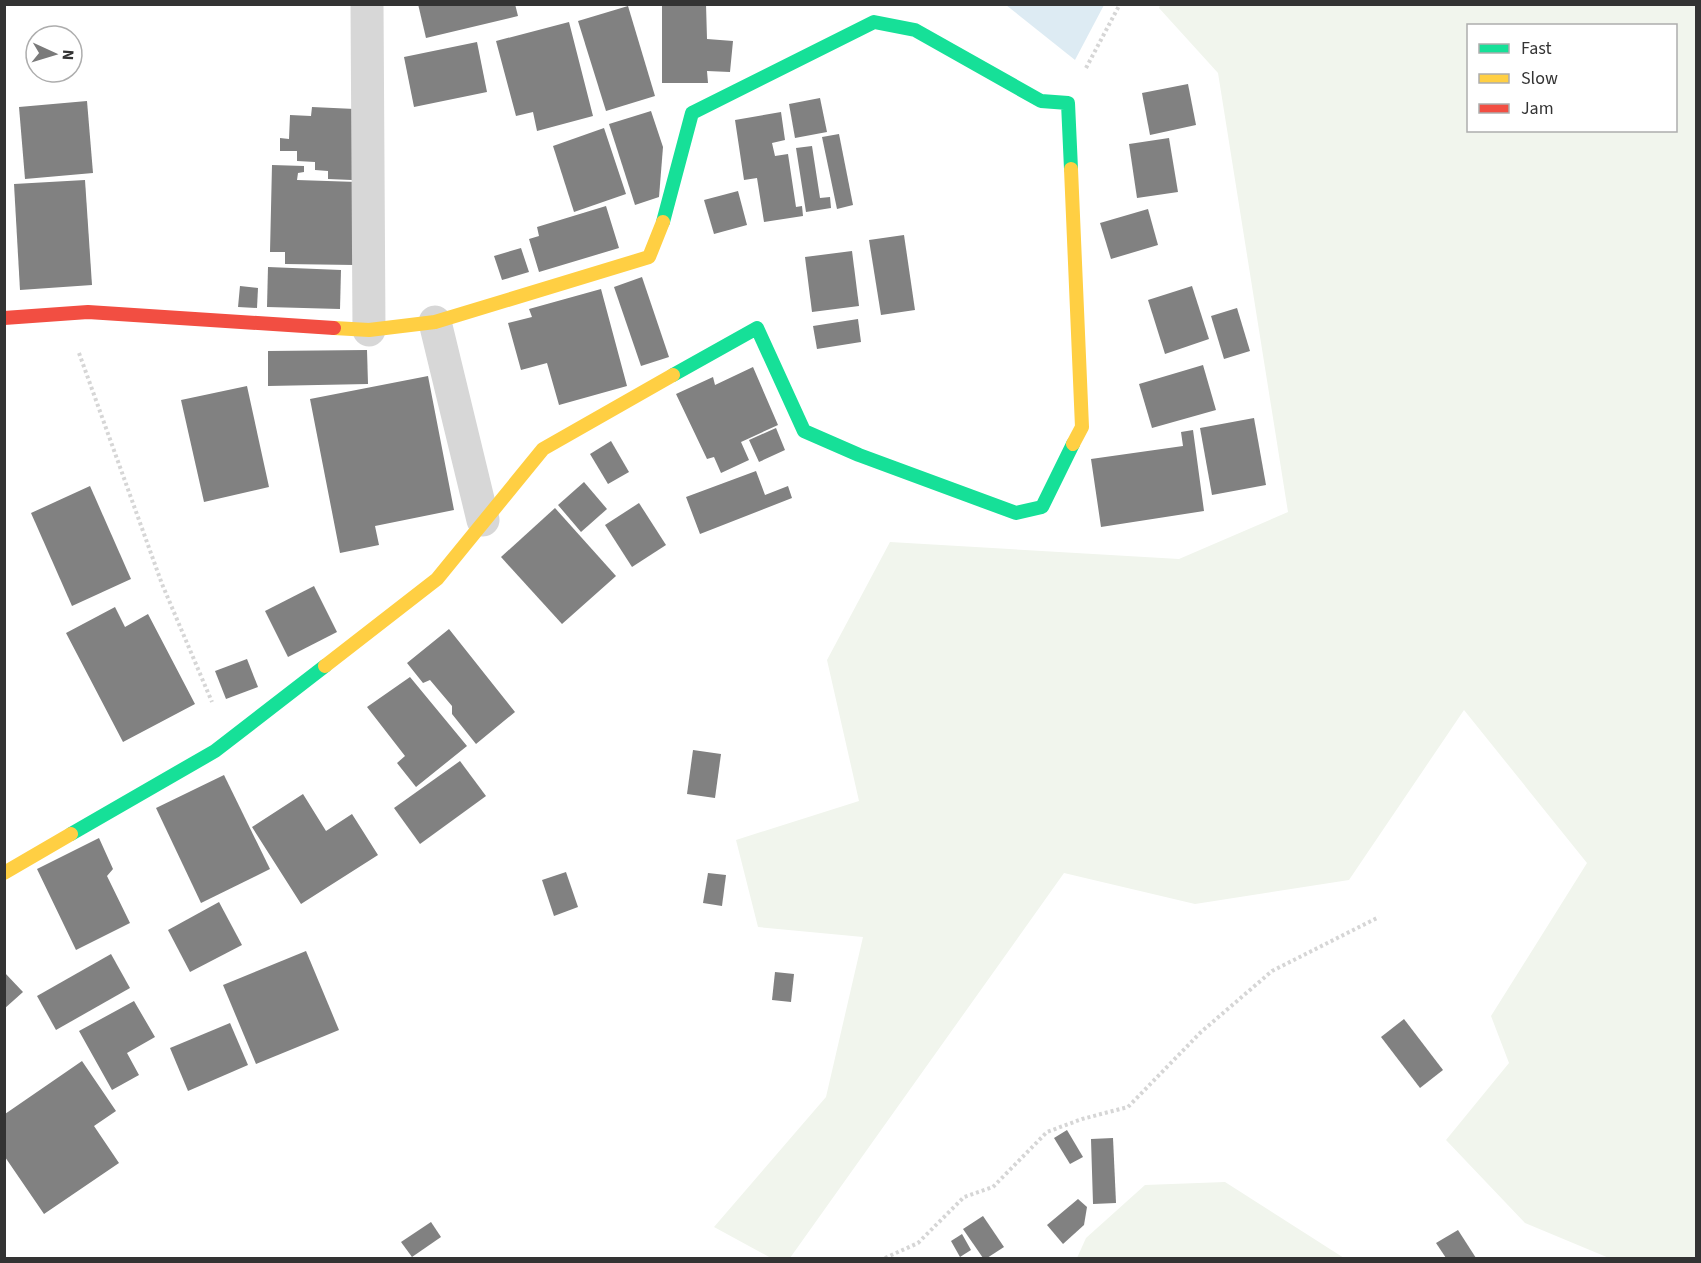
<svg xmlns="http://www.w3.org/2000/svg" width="1701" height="1263" viewBox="0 0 1701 1263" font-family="'Source Sans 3',sans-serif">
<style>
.green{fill:#f1f5ed;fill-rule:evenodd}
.water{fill:#ddebf3}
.building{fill:#818181}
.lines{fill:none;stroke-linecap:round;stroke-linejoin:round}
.path{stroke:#d6d6d6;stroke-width:4;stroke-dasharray:3 3;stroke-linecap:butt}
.street{stroke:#d7d7d7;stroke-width:33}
.fast{stroke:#16e098;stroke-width:14}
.slow{stroke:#ffcf43;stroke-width:14}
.jam{stroke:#f24e42;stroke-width:14}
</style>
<rect width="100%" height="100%" fill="#fff"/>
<g class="green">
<path d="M1160 5H1696V1258H1609L1525 1223 1446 1140 1509 1063 1491 1016 1587 863 1464 710 1349 880 1195 904 1064 873 790 1258H771L714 1227 826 1097 863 937 758 927 736 840 859 801 827 660 890 542 1179 559 1288 512 1218 73 1159 8ZM1468 26H1676V130H1468Z"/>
<polygon points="1225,1182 1344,1258 1077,1258 1086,1238 1145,1185"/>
</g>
<polygon class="water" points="1006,5 1104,5 1075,60"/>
<g class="building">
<polygon points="418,4 515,4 518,16 426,38"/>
<polygon points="662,4 706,4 707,39 733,41 730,72 707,71 708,83 662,83"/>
<polygon points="628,6 655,96 606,111 578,21"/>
<polygon points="569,22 593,116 537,131 533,112 516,116 496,41"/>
<polygon points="477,42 487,92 414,107 404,57"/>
<polygon points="1188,84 1196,125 1150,135 1142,93"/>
<polygon points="820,98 827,132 795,138 789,104"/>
<polygon points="87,101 93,173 25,179 19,107"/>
<polygon points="312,107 355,109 352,180 328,179 328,171 315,170 315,162 297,161 297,151 280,151 280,138 289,139 290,115 311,116"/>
<polygon points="651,111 663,147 659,197 635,205 609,124"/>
<polygon points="781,112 785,140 772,143 775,156 788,154 796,207 802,206 803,216 764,222 757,178 744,180 735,120"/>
<polygon points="604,128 626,194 574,212 553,146"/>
<polygon points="839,134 853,205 837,209 822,137"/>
<polygon points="1169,138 1178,192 1137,198 1129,144"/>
<polygon points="812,146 820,198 830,197 831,208 806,212 796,148"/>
<polygon points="272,165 304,166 304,172 298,173 297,180 357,182 355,265 285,264 285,252 270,252"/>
<polygon points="85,180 92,285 20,290 14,184"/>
<polygon points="738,191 747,225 714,234 704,200"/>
<polygon points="606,206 619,248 539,272 529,239 539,236 537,227"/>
<polygon points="1148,209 1158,245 1111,259 1100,223"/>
<polygon points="904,235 915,310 881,315 869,240"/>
<polygon points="521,248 529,272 502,280 494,256"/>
<polygon points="852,251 859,306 812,312 805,257"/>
<polygon points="268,267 341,270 340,309 267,307"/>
<polygon points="642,277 669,357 641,366 614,287"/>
<polygon points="240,286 258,288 257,308 238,307"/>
<polygon points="1192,286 1209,339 1165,354 1148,300"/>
<polygon points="601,289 627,386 559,405 547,363 521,370 508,323 532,317 529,309"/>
<polygon points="1237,308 1250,351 1224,359 1211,316"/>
<polygon points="858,319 861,342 817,349 813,326"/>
<polygon points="367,350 368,384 268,386 268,351"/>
<polygon points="1203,365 1216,410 1152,428 1139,384"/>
<polygon points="753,367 778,425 741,442 749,460 721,473 714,457 707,459 676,394 713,377 715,385"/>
<polygon points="428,376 454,510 375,526 379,545 340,553 310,399"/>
<polygon points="247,386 269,487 204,502 181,400"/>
<polygon points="1254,418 1266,485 1212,495 1200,428"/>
<polygon points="776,428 785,450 759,462 749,440"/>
<polygon points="1193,430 1204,511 1101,527 1091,459 1183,446 1181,432"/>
<polygon points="611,441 629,472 608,484 590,454"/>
<polygon points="756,471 765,495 788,486 792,498 700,534 686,497"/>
<polygon points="584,482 607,509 581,532 558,505"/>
<polygon points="90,486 131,579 72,606 31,513"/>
<polygon points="639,503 666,545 632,567 605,525"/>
<polygon points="555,508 616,576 562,624 501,557"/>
<polygon points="314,586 337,632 288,657 265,611"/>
<polygon points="115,607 125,627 148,614 195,704 123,742 66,633"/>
<polygon points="449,629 515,712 476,744 452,714 452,706 430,680 423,683 407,663"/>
<polygon points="247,659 258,687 226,699 215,671"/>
<polygon points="410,677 467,746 416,787 397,763 405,756 367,707"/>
<polygon points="693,750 721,754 715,798 687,794"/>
<polygon points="460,761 486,796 420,844 394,808"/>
<polygon points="224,775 270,869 201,903 156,808"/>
<polygon points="303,794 326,831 352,814 378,855 301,904 252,827"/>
<polygon points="99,838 113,869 107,876 130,923 76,950 37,869"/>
<polygon points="566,872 578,907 554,916 542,880"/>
<polygon points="708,873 726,875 722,906 703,903"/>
<polygon points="219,902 242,945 190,972 168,930"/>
<polygon points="306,951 339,1030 256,1064 223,985"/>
<polygon points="111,954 130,988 56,1030 37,996"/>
<polygon points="4,972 23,992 4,1009"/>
<polygon points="775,972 794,974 791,1002 772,1000"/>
<polygon points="134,1001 155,1037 127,1053 139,1075 112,1090 79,1031"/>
<polygon points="1404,1019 1443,1070 1420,1088 1381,1037"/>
<polygon points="230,1023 248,1065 188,1091 170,1048"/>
<polygon points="82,1061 116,1111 94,1126 119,1163 44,1214 5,1157 5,1114"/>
<polygon points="1067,1130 1083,1157 1070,1164 1054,1138"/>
<polygon points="1113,1138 1116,1203 1093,1204 1091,1139"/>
<polygon points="1078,1199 1087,1207 1084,1225 1063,1244 1047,1225"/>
<polygon points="983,1216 1004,1247 987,1258 983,1258 963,1229"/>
<polygon points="431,1222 441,1237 412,1257 401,1242"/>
<polygon points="1458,1230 1476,1258 1446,1258 1436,1243"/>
<polygon points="962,1234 971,1250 960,1257 951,1241"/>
</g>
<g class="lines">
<g class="path">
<polyline points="1086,68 1120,4"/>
<polyline points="79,353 162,584 212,702"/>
<polyline points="885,1258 918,1243 964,1197 993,1187 1047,1132 1082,1119 1128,1107 1201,1032 1272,971 1379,917"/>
</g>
<g class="street">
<polyline points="367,4 369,330"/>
<polyline points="435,322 483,520"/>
</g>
<g class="fast">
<polyline points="663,222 692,113 874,22 915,30 1041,101 1068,103 1071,169"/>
<polyline points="673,375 757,328 804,431 859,455 1016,513 1042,507 1073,444"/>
<polyline points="71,834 215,751 325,666"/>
</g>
<g class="slow">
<polyline points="1071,169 1082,427 1073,444"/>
<polyline points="334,328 369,330 435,322 649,257 663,222"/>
<polyline points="325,666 437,579 543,449 673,375"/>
<polyline points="4,873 71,834"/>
</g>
<polyline class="jam" points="4,318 88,312 334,328"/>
</g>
<rect width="1701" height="1263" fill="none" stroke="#333333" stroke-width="12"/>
<rect x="1467" y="24" width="210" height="108" fill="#ffffff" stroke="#adadad" stroke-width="1.5"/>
<rect x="1479" y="44" width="30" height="9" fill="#16e098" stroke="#adadad" stroke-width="1.5"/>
<text x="1521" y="54" font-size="18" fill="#333333">Fast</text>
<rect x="1479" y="74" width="30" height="9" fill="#ffcf43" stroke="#adadad" stroke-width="1.5"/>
<text x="1521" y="84" font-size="18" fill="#333333">Slow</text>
<rect x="1479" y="104" width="30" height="9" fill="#f24e42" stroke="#adadad" stroke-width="1.5"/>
<text x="1521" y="114" font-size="18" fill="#333333">Jam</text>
<g transform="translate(54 54) rotate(94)"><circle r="28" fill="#ffffff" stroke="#adadad" stroke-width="1.5"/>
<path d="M0-4.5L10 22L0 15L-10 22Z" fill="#7a7a7a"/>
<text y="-9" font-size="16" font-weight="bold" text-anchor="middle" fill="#333333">N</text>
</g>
</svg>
